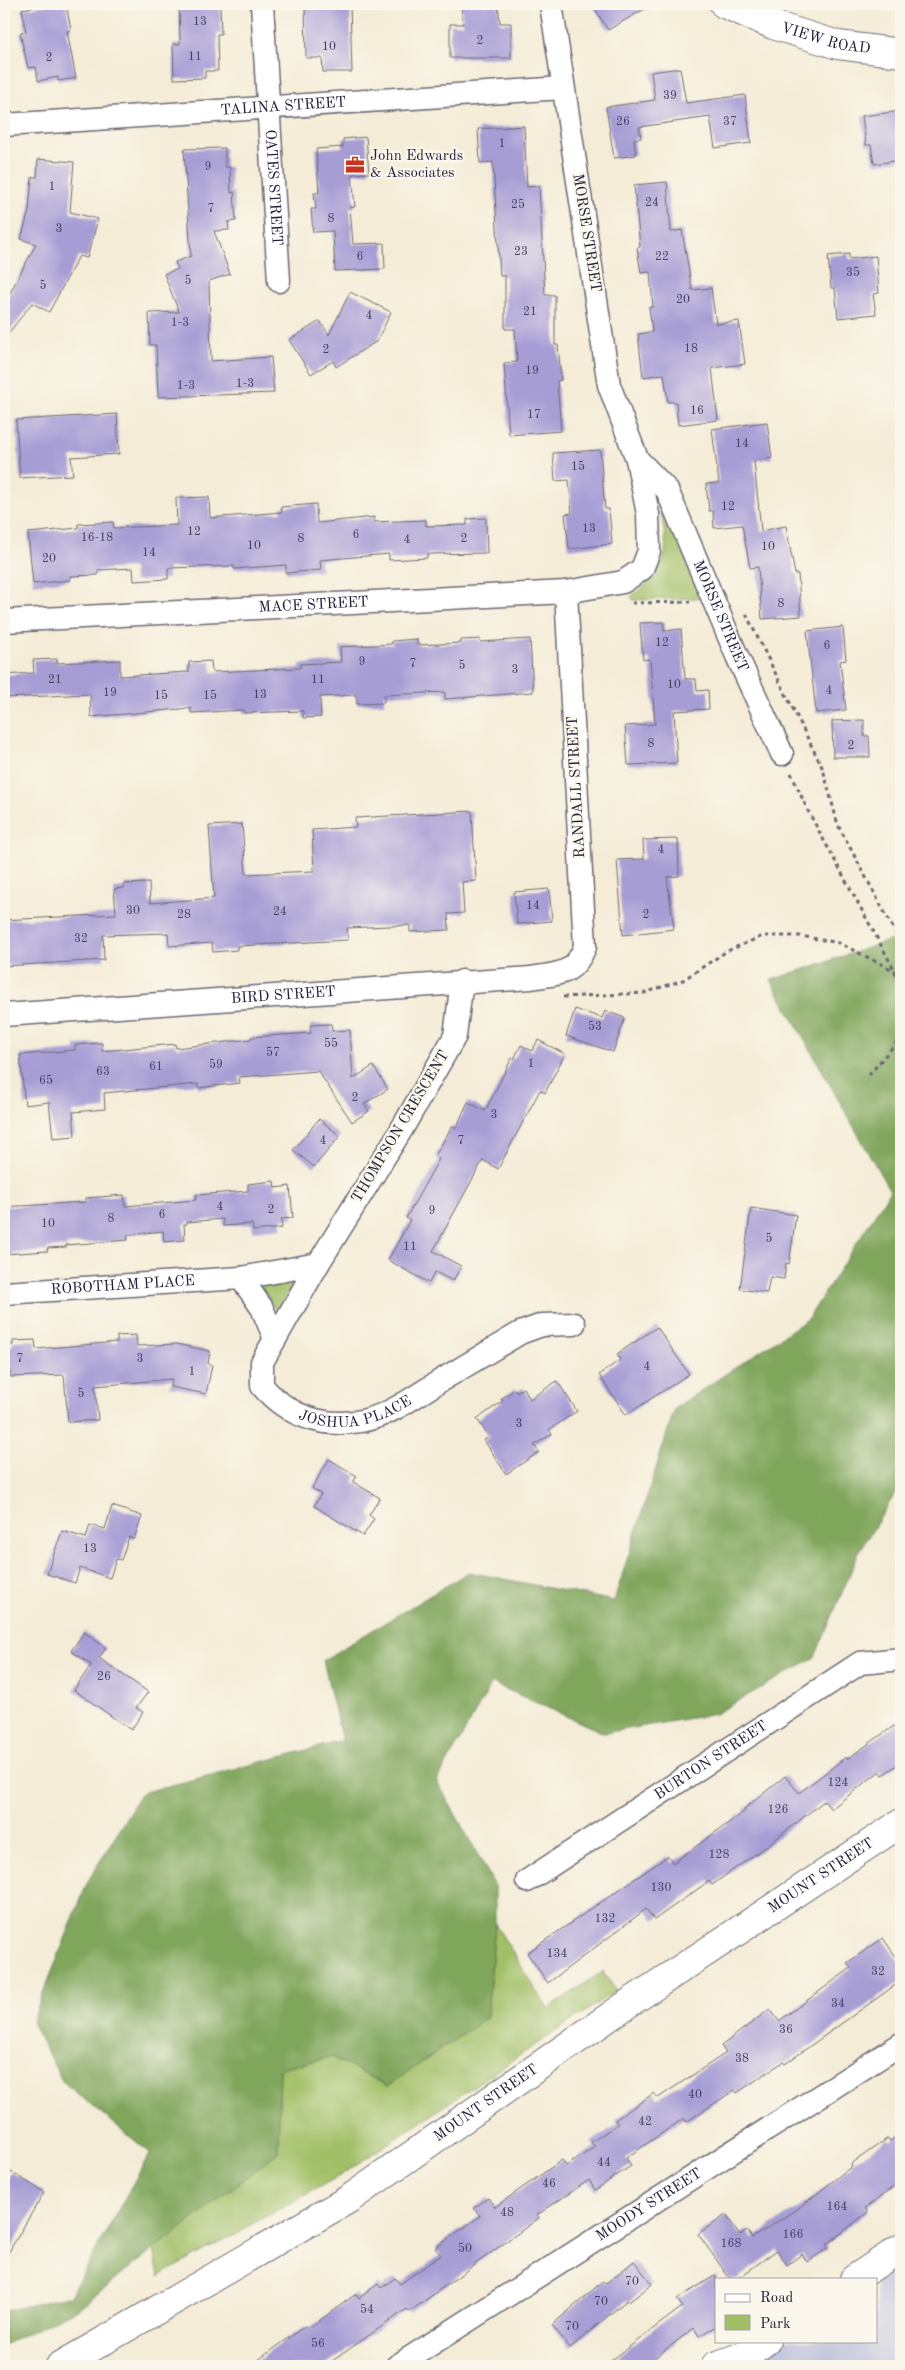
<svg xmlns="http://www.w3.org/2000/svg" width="905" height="2370" viewBox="0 0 905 2370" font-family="'Old Standard TT',serif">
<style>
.industrial{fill:#bec3dd}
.green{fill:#a1bf66;stroke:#627050}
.forest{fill:#80a65b;stroke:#51644b}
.building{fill:#a69dd5}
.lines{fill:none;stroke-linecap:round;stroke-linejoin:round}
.minor-casing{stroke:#6c6972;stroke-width:25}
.tertiary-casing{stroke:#6c6972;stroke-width:30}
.trunk-casing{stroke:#6c6972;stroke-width:30}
.path{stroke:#6c6972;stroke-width:3;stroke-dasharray:4 4;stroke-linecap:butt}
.minor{stroke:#fff;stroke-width:22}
.tertiary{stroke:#fff;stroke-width:28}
.trunk{stroke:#fff;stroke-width:28}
.labels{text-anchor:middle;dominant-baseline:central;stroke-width:4.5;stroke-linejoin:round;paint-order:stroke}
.number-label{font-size:12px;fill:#434162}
.street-label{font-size:15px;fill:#22223b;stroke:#fbf7ec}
.poi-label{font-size:15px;fill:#22223b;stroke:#fbf7ec;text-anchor:start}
</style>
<rect width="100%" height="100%" fill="#fbf7ec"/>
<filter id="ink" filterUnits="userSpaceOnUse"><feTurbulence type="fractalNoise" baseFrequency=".02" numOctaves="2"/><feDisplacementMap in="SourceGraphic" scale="10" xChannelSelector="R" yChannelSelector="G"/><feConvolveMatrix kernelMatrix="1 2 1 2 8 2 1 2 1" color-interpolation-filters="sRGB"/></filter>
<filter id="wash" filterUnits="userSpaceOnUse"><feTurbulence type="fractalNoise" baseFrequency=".0096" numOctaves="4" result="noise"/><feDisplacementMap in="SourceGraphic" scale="20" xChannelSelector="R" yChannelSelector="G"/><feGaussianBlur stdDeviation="1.12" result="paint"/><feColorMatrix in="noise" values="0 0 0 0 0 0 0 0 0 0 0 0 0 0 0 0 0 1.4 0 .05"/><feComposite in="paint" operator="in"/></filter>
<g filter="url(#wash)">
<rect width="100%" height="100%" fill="#f4ecd7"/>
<polygon class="industrial" points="901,2248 901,2366 715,2366 766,2341 876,2341 876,2279"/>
<g class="green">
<path d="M664 501 701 586 700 598 633 600 631 596C673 569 669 546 658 502Z"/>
<polygon points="295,1281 277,1311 259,1285"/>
<polygon points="495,1924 548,2009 603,1971 616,1991 341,2175 159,2276 154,2249 278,2152 280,2068 331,2057 388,2086 487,2017"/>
</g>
<polygon class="forest" points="901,937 901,1484 859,1552 815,1657 715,1714 604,1733 492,1683 437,1781 495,1886 495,1924 487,2017 388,2086 331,2057 280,2068 278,2152 79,2308 4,2345 4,2311 70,2296 150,2153 62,2081 32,2022 88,1881 141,1793 342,1741 323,1660 469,1572 614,1601 675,1408 808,1319 890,1191 771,980"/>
<g id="blocks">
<g class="building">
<polygon points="51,4 66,4 71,30 67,31 76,78 58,81 58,77 38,81 36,67 28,68 20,33 26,32 22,9"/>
<polygon points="179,4 220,4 221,34 217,34 218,71 205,71 205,78 174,79 173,44 180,44"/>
<polygon points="305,4 350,4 352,72 323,72 322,58 306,58"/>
<polygon points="461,4 498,4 500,23 511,23 511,58 450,58 450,24 463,24"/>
<polygon points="592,4 653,4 608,30"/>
<polygon points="680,68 686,103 745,95 751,143 715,148 710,117 639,127 641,138 634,139 636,155 614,158 606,107 655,100 651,72"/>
<polygon points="901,111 901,160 874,164 871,145 866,145 862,116"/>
<polygon points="524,126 527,187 539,186 545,295 555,295 555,345 558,345 561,380 557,381 561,431 509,435 504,363 517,362 515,329 505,329 505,276 500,276 493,162 480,163 478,129"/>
<polygon points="366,137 369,173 352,174 355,207 350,207 353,244 384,243 385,269 335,271 333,231 313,232 311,209 316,209 314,193 319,193 316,149 343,147 343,139"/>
<polygon points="225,148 225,167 230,167 231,193 234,192 236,221 228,222 229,230 214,231 230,274 209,281 211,361 271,357 274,393 158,397 156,345 150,345 149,313 179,312 164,274 178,269 175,262 191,256 184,149"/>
<polygon points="38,159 74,162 70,212 98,219 87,258 79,256 49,312 32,303 4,339 4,304 36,244 21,239 29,211 32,177 37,177"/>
<polygon points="667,182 671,232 682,230 692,290 711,288 716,324 739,321 745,364 712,368 718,420 678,425 676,402 668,402 664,374 643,377 638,334 652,332 649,307 653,307 650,272 641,273 637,248 640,247 634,185"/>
<polygon points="849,254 849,259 876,256 879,293 873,294 876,314 838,318 835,288 831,288 828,256"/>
<polygon points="350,292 391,312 377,341 336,367 333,361 311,374 289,340 320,321 329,335"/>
<polygon points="117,414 119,454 71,457 73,475 20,478 16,420"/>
<polygon points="767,422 772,458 754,461 761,531 786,526 795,574 798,574 801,616 762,619 758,567 750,568 742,525 714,528 713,511 709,511 706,484 719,483 712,429"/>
<polygon points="600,450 605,509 609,509 612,544 569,549 565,514 572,513 569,480 555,481 553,453"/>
<polygon points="209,497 210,518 282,512 281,507 316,504 317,523 374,517 374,522 426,520 426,526 467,525 467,519 486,518 487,553 427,554 427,558 389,560 389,554 320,560 321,570 286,573 286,565 234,569 234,566 168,568 168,579 134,581 133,568 98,570 98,575 70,576 70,580 33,584 28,533 78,528 78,524 113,522 114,528 177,525 176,498"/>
<polygon points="664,622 664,631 681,629 685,679 696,679 697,691 708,690 709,709 674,711 677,763 628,765 625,726 655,724 650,659 643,660 640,623"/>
<polygon points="843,627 846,660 840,661 846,710 816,713 807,631"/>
<polygon points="417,639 417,645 461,643 461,640 480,639 480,642 530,639 533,692 445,699 445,692 384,695 384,703 357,704 356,695 320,697 321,717 303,718 303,711 244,713 244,710 191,713 191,708 91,717 90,694 4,698 4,675 34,673 33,660 57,659 57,663 120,660 120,676 189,672 189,662 211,661 212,672 300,668 300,664 341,662 340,647 392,644 392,641"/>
<polygon points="864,720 864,736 869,736 870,757 833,757 832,721"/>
<polygon points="472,811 476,881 462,882 464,913 448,914 449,930 410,932 410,925 347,928 348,940 237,946 237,950 213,952 212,943 169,946 168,933 103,935 104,960 4,966 4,920 116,914 114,889 124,888 124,884 149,883 150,903 214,898 209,826 242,824 246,874 314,871 312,830 356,827 355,818"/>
<polygon points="678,839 679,876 667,877 674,929 623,935 617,860 644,859 643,840"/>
<polygon points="549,889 552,921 517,924 514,892"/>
<polygon points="575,1009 602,1018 605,1011 625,1018 613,1052 566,1036"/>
<polygon points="331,1024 332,1031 350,1030 353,1079 373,1066 388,1089 364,1104 369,1111 352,1122 318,1071 239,1077 240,1083 198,1088 198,1084 104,1093 105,1109 73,1112 75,1136 53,1138 49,1102 25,1105 20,1055 75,1050 75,1045 102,1043 102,1051 175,1044 176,1048 251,1039 251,1037 311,1033 310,1025"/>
<polygon points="538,1040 565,1054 545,1093 540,1090 498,1169 483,1160 433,1251 461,1266 453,1281 435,1272 429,1283 388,1260 410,1220 406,1218 439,1159 435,1156 452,1126 456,1128 468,1102 485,1111 512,1058 514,1059 521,1045 532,1051"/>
<polygon points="319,1119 340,1136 314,1167 293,1150"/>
<polygon points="274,1181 275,1188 290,1186 293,1218 281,1219 282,1228 253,1231 252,1224 223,1226 223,1219 187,1222 187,1224 184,1224 185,1240 164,1242 163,1231 127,1235 128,1240 66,1245 66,1247 47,1248 48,1251 4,1254 4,1207 86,1202 86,1198 124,1195 125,1206 196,1200 196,1195 248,1191 248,1184"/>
<polygon points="751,1208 796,1215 789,1264 786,1263 784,1279 770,1277 767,1293 740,1289"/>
<polygon points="657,1327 689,1374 626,1415 599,1375 620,1360 617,1354"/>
<polygon points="136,1335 137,1346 176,1344 210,1351 208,1364 212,1365 206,1394 170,1387 172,1379 95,1386 98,1420 68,1422 64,1375 10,1377 10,1372 4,1373 4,1345 13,1345 13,1341 35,1340 36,1349 117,1342 117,1336"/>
<polygon points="557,1381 577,1411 549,1430 552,1434 534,1445 539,1452 506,1474 484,1440 489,1437 477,1419 503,1401 501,1399 515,1389 517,1392 523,1388 530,1399"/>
<polygon points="329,1459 357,1476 353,1482 380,1498 369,1515 374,1519 363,1536 314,1506 321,1494 312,1488"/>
<polygon points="112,1506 142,1516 134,1539 129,1537 121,1560 116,1559 110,1578 80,1568 75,1583 47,1574 62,1531 86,1538 90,1525 105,1529"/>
<polygon points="84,1632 106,1648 99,1658 148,1692 136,1708 143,1712 131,1730 74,1690 91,1665 71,1651"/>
<polygon points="901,1721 901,1762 883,1775 880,1771 831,1809 824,1801 768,1845 712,1885 709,1881 654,1920 646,1909 548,1983 527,1953 668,1856 673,1863 745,1811 744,1809 785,1776 799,1793 846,1757 847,1759"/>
<polygon points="883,1938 901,1964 901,1981 785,2064 783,2062 737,2093 735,2090 686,2122 684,2118 626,2158 631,2166 595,2190 589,2180 537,2215 539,2218 409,2312 407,2309 325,2366 250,2366 305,2326 307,2328 312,2326 356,2294 359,2298 378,2284 381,2288 395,2278 400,2284 441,2255 435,2248 480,2216 474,2208 488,2198 495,2207 562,2160 566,2166 595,2147 591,2142 618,2124 615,2120 654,2093 658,2098 726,2053 721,2046 770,2009 779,2021 851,1968 847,1963"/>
<polygon points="901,2134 901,2181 865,2208 868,2212 826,2245 828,2248 807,2262 802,2254 787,2265 777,2250 737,2279 730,2279 698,2234 726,2215 740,2235 747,2230 752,2238 800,2207 852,2166 851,2164 888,2138 890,2141"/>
<polygon points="11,2172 44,2192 4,2260 4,2185"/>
<polygon points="634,2261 652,2284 629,2302 627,2300 570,2348 552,2325 603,2281 605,2284"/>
<polygon points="716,2275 716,2326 699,2336 694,2328 644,2366 604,2366 682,2307 677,2299"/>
</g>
</g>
</g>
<g filter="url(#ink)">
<use href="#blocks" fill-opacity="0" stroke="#6c6972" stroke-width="1"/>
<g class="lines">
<g class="minor-casing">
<g id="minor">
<path id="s1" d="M262 4 279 281"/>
<path id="s2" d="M4 125 563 88"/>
<path id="s3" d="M637 459 667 490 737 656 782 754"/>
<path id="s4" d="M4 621 566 592 623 582 642 569 649 551 648 514 637 459 609 385 551 4"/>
<path id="s5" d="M462 981 455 1036 400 1132 318 1264 262 1362V1386C288 1416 322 1428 361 1421 391 1416 419 1393 445 1378 470 1363 495 1348 520 1333L542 1325 574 1324"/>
<path id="s6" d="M4 1015 531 978C559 973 573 976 585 947L566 592"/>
<polyline points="241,1278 262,1308 275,1339"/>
<path id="s7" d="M4 1293 241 1278 318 1264"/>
<path id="s8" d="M527 1881 860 1663 901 1659"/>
<path id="s9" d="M397 2366 901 2044"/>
</g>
</g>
<g class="tertiary-casing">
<g id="tertiary">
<path id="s10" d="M724 4 773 25 838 45 901 53"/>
<polyline points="854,2279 901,2248"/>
<polyline points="715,2366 748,2354 766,2341"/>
</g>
</g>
<g class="trunk-casing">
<g id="trunk">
<path id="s11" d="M60 2366 349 2199 629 2003 901 1823"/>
</g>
</g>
<g class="path">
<polyline points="632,603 690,602"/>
<polyline points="746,614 823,769 838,825 901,943"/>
<polyline points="791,773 808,811 895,971 901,993"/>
<polyline points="563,997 644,993 683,980 727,951 763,936 801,936 839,943 895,971 901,972"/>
<polyline points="869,1075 900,1038 901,1019"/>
</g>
<use href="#minor" class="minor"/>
<use href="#tertiary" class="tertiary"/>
<use href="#trunk" class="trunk"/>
</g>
</g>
<defs>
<g id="office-bare" transform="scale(1.5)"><path d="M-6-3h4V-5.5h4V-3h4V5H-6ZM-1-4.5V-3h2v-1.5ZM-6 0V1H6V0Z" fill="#c8321e" stroke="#fbf7ec" stroke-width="2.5" paint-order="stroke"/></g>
</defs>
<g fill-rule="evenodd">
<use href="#office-bare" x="355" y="165"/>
</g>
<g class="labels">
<g class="number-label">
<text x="200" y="22">13</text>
<text x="480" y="41">2</text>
<text x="329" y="47">10</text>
<text x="195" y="57">11</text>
<text x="49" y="58">2</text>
<text x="670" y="96">39</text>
<text x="623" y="122">26</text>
<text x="730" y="122">37</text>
<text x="502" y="144">1</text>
<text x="208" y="167">9</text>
<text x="52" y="187">1</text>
<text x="652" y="203">24</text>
<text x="518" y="205">25</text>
<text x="211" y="209">7</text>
<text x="331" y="219">8</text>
<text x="59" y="229">3</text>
<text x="521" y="252">23</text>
<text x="360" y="257">6</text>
<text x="662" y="257">22</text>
<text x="853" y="273">35</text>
<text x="188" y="281">5</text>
<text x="43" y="286">5</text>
<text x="683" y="300">20</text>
<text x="530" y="312">21</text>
<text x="369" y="316">4</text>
<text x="180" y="323">1-3</text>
<text x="691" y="349">18</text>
<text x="326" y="350">2</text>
<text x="532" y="371">19</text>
<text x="245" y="384">1-3</text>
<text x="186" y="386">1-3</text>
<text x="697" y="411">16</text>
<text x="534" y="415">17</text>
<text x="742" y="444">14</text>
<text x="578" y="467">15</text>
<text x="728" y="507">12</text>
<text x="589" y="529">13</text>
<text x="194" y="532">12</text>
<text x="356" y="535">6</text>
<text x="97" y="538">16-18</text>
<text x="301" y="539">8</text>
<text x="464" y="539">2</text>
<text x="407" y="540">4</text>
<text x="254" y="546">10</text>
<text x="768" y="547">10</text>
<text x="149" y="553">14</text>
<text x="49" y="559">20</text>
<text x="781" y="604">8</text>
<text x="662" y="643">12</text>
<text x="827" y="646">6</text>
<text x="362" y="662">9</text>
<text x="413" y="664">7</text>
<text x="462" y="666">5</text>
<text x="515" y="670">3</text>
<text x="55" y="680">21</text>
<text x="318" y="680">11</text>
<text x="674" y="685">10</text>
<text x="829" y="691">4</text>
<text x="110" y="693">19</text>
<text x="260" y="695">13</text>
<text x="161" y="696">15</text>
<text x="210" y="696">15</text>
<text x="651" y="744">8</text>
<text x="851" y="746">2</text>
<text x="661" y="850">4</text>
<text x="533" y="906">14</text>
<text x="133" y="911">30</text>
<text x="280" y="912">24</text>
<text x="184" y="915">28</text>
<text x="646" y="915">2</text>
<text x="81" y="939">32</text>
<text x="595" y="1027">53</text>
<text x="331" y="1044">55</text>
<text x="273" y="1053">57</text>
<text x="531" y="1064">1</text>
<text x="216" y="1065">59</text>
<text x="156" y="1067">61</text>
<text x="103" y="1072">63</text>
<text x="46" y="1081">65</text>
<text x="355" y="1098">2</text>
<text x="494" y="1115">3</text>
<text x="323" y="1141">4</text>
<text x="461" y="1141">7</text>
<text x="220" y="1207">4</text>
<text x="271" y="1210">2</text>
<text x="432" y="1211">9</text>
<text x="162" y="1215">6</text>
<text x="111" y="1219">8</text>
<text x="48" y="1224">10</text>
<text x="769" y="1239">5</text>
<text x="410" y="1247">11</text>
<text x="20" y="1359">7</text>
<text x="140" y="1359">3</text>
<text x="647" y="1367">4</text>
<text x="192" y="1372">1</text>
<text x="81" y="1394">5</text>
<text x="519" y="1424">3</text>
<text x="90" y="1549">13</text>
<text x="104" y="1677">26</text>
<text x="838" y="1783">124</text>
<text x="778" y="1810">126</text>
<text x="719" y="1855">128</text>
<text x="661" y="1888">130</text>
<text x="605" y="1919">132</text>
<text x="557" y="1954">134</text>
<text x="878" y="1972">32</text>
<text x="838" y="2004">34</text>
<text x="786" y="2030">36</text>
<text x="742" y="2059">38</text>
<text x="695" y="2095">40</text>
<text x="645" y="2122">42</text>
<text x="604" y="2163">44</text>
<text x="549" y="2184">46</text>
<text x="837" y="2207">164</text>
<text x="507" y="2213">48</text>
<text x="793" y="2235">166</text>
<text x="731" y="2244">168</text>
<text x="465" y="2249">50</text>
<text x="632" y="2282">70</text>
<text x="601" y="2302">70</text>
<text x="367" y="2310">54</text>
<text x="572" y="2327">70</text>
<text x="318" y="2344">56</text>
</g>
<g class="street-label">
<text stroke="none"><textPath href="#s10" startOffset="108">VIEW ROAD</textPath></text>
<text stroke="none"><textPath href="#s2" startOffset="280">TALINA STREET</textPath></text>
<text stroke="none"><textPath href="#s1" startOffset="184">OATES STREET</textPath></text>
<text transform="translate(586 233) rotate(81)">MORSE STREET</text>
<text stroke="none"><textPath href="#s4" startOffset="310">MACE STREET</textPath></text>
<text stroke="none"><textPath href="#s3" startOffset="180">MORSE STREET</textPath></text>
<text transform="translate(577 787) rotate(-93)">RANDALL STREET</text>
<text stroke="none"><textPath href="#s6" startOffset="280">BIRD STREET</textPath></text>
<text transform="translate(401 1127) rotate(-59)">THOMPSON CRESCENT</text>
<text stroke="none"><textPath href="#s7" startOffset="119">ROBOTHAM PLACE</textPath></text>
<text stroke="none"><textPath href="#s5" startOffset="564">JOSHUA PLACE</textPath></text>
<text stroke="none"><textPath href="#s8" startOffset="220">BURTON STREET</textPath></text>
<text stroke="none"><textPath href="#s11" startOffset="906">MOUNT STREET</textPath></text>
<text stroke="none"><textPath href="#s11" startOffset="501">MOUNT STREET</textPath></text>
<text stroke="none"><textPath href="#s9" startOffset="299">MOODY STREET</textPath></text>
</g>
<g class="poi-label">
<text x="370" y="156">John Edwards<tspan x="370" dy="17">&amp; Associates</tspan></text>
</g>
</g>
<rect width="905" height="2370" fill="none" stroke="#fbf7ec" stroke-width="20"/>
<rect x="715" y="2278" width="162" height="65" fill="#fbf7ec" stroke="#a4a2a5"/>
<rect x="725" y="2294" width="25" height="8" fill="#ffffff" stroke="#a4a2a5"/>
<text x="760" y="2302" font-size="15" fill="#22223b">Road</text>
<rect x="725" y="2315" width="25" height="15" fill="#a1bf66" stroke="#a4a2a5"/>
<text x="760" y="2328" font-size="15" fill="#22223b">Park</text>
</svg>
